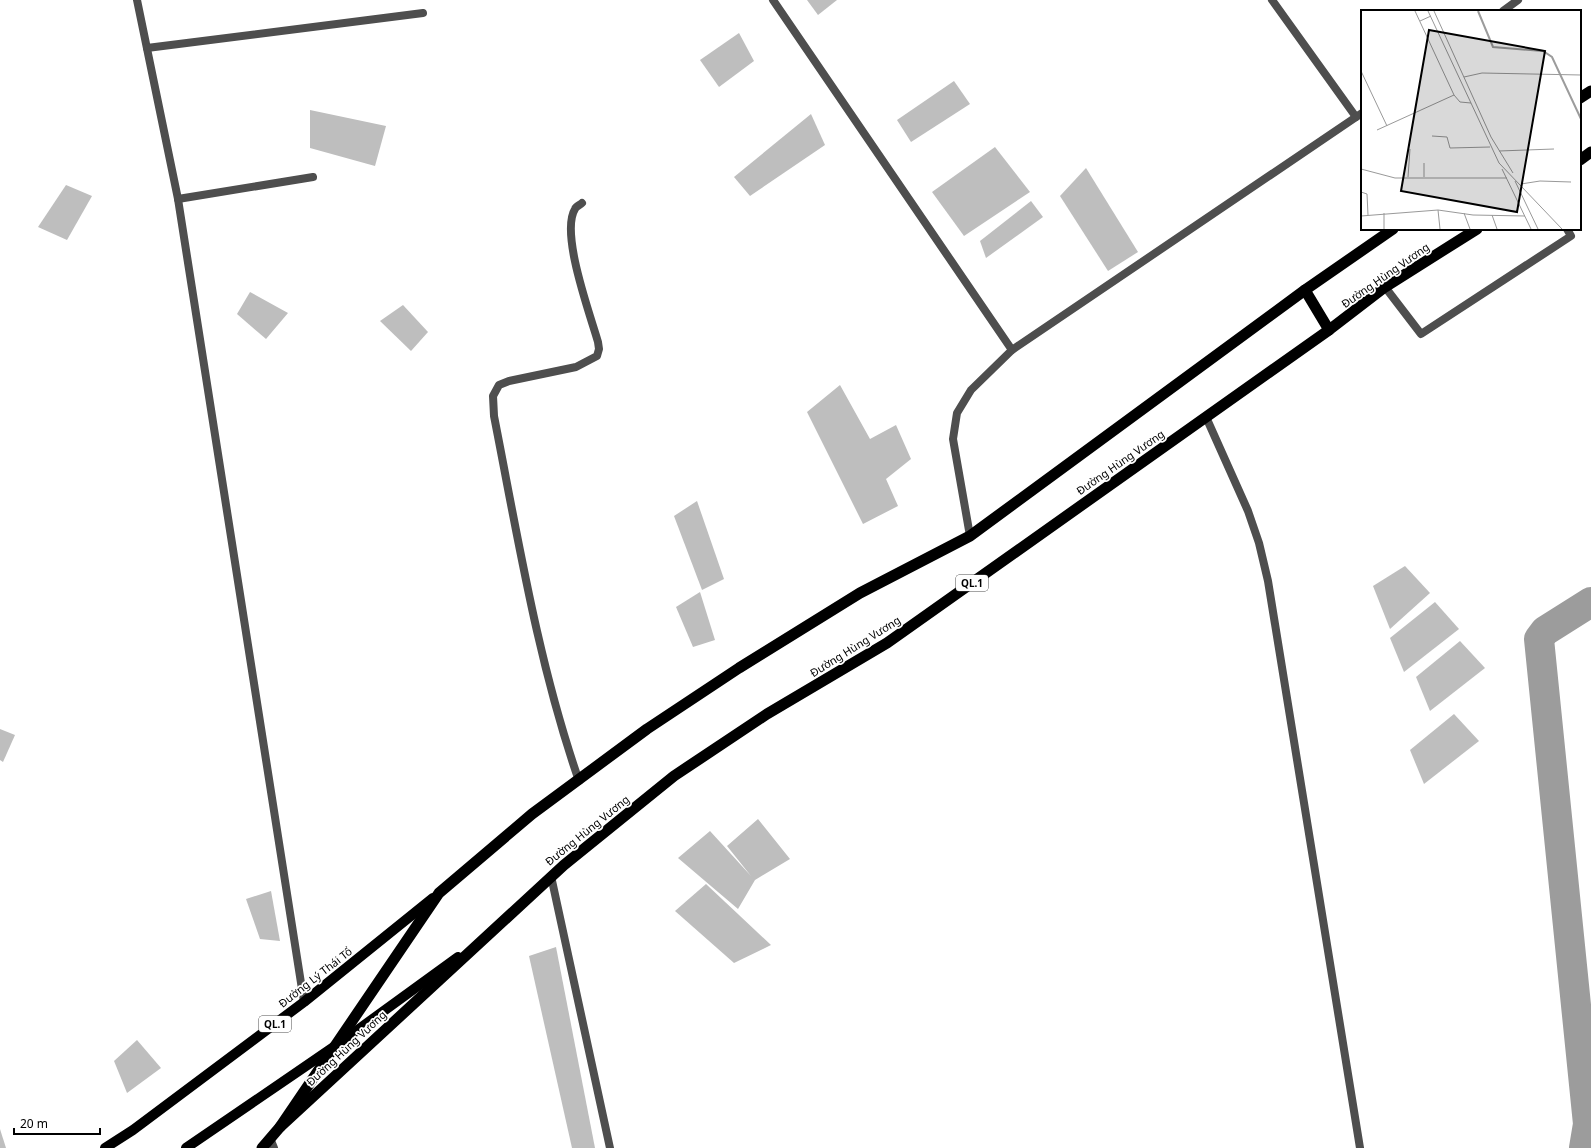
<svg xmlns="http://www.w3.org/2000/svg" width="1591" height="1148" viewBox="0 0 1591 1148" font-family="'Noto Sans',sans-serif">
<style>
.lines{fill:none;stroke-linecap:round;stroke-linejoin:round}
.canal{stroke:#9c9c9c;stroke-width:30}
.building{fill:#bebebe}
.service{stroke:#4e4e4e;stroke-width:8}
.minor{stroke:#4e4e4e;stroke-width:8}
.primary{stroke:#000;stroke-width:10}
.trunk{stroke:#000;stroke-width:11}
.labels{text-anchor:middle;dominant-baseline:central;stroke-width:3.5;stroke-linejoin:round;paint-order:stroke}
.shield{fill:#fff;stroke:#4c4c4c;stroke-width:1}
.shield-label{font-size:10px;font-weight:bold;fill:#000}
.street-label{font-size:11px;fill:#000;stroke:#fff}
.inset-river{fill:none;stroke:#9c9c9c;stroke-width:2}
.inset-road{fill:none;stroke:#999;stroke-width:1}
.view{fill:#000;fill-opacity:0.15;stroke:#000;stroke-width:2}
.inset-edge{fill:none;stroke:#000;stroke-width:2}
</style>
<rect width="100%" height="100%" fill="#fff"/>
<g class="lines">
<polyline class="canal" points="1584,1148 1588,1124 1539,639 1545,631 1591,602"/>
</g>
<g class="building">
<polygon points="807,0 837,0 818,15"/>
<polygon points="739,33 754,61 719,87 700,60"/>
<polygon points="954,81 970,104 911,142 897,120"/>
<polygon points="310,110 386,126 375,166 310,148"/>
<polygon points="811,114 825,145 750,196 734,177"/>
<polygon points="995,147 1030,192 964,236 932,192"/>
<polygon points="1086,168 1138,252 1108,271 1060,196"/>
<polygon points="66,185 92,196 67,240 38,227"/>
<polygon points="1031,201 1043,217 986,258 980,241"/>
<polygon points="250,292 288,313 266,339 237,314"/>
<polygon points="403,305 428,332 411,351 380,321"/>
<polygon points="840,385 870,439 896,425 911,459 886,479 898,506 863,524 807,412"/>
<polygon points="697,501 724,579 702,590 674,516"/>
<polygon points="1405,566 1430,593 1390,629 1373,586"/>
<polygon points="700,592 715,640 693,647 676,607"/>
<polygon points="1435,602 1459,629 1404,672 1390,638"/>
<polygon points="1460,641 1485,668 1430,711 1416,677"/>
<polygon points="1454,714 1479,741 1424,784 1410,750"/>
<polygon points="0,729 15,735 3,762 0,760"/>
<polygon points="758,819 790,859 755,880 738,909 678,858 710,831 751,876 727,846"/>
<polygon points="706,884 771,945 734,963 675,911"/>
<polygon points="271,891 280,941 260,939 246,899"/>
<polygon points="556,947 595,1148 572,1148 529,956"/>
<polygon points="137,1040 161,1068 127,1093 114,1061"/>
<polygon points="0,1129 6,1148 0,1148"/>
</g>
<g class="lines">
<g class="service">
<polyline points="1272,0 1356,117"/>
<polyline points="1385,287 1421,334 1571,236 1567,229"/>
</g>
<g class="minor">
<polyline points="137,0 178,199 304,1002"/>
<polyline points="773,0 1012,350"/>
<polyline points="1503,11 1518,0"/>
<polyline points="147,48 423,13"/>
<polyline points="178,199 313,177"/>
<polyline points="1206,417 1248,511 1259,543 1268,581 1360,1148"/>
<polyline points="970,536 953,439 957,413 971,390 1012,350 1362,113"/>
<path d="M579 781C538 663 518 538 494 416L493 396 499 385 509 381 576 367 597 356 599 349 598 342C590 314 560 233 575 209 576 206 580 205 582 203"/>
<polyline points="551,876 610,1148"/>
<polyline points="270,1138 274,1148"/>
</g>
<g class="primary">
<polyline points="105,1148 133,1130 304,1002 433,898"/>
<polyline points="186,1148 341,1042 458,957"/>
</g>
<g class="trunk">
<polyline points="1580,98 1591,91"/>
<polyline points="1580,160 1591,152"/>
<polyline points="1305,290 1329,330"/>
<polyline points="280,1127 564,865 674,776 767,714 887,643 1329,330 1385,287 1477,229"/>
<polyline points="262,1148 280,1127 439,893 532,814 647,729 739,668 860,593 970,536 1305,290 1393,229"/>
</g>
</g>
<g class="labels">
<g class="shield">
<rect x="956" y="575" width="32" height="16" rx="3"/>
<rect x="259" y="1016" width="32" height="16" rx="3"/>
</g>
<g class="shield-label">
<text x="972" y="583">QL.1</text>
<text x="275" y="1024">QL.1</text>
</g>
<g class="street-label">
<text transform="translate(1385 275) rotate(-35)">Đường Hùng Vương</text>
<text transform="translate(1120 462) rotate(-35)">Đường Hùng Vương</text>
<text transform="translate(855 646) rotate(-32)">Đường Hùng Vương</text>
<text transform="translate(587 830) rotate(-39)">Đường Hùng Vương</text>
<text transform="translate(315 977) rotate(-38)">Đường Lý Thái Tổ</text>
<text transform="translate(346 1048) rotate(-43)">Đường Hùng Vương</text>
</g>
</g>
<g transform="translate(1361 10)">
<rect width="220" height="220" fill="#fff"/>
<path class="inset-river" d="M117 1 132 37 182 41 191 47 220 109"/>
<path class="inset-road" d="M54 1 93 85 99 92 110 93M67 1 138 153 201 219M73 1 130 127 152 163M59 11 70 6M0 61 26 116M103 67 121 63 220 65M16 120 93 85M71 126 86 127 89 138 129 137M138 141 193 139M0 159 34 168H146M141 159 170 219M47 167 49 139M63 167V153M154 171 177 219M160 174 179 171 210 172M0 182 6 184 7 205M77 200 79 219M23 203V219M103 203 109 219M131 205 136 219M0 206 77 200 112 205 164 206"/>
<path class="view" d="M68 20 184 41 156 202 40 181Z"/>
<rect width="220" height="220" class="inset-edge"/>
</g>
<path d="M14 1128v6h86v-6" fill="none" stroke="#000000" stroke-width="2"/>
<text x="20" y="1128" font-size="12" fill="#000000" stroke="#ffffff" stroke-width="3" paint-order="stroke">20 m</text>
</svg>
